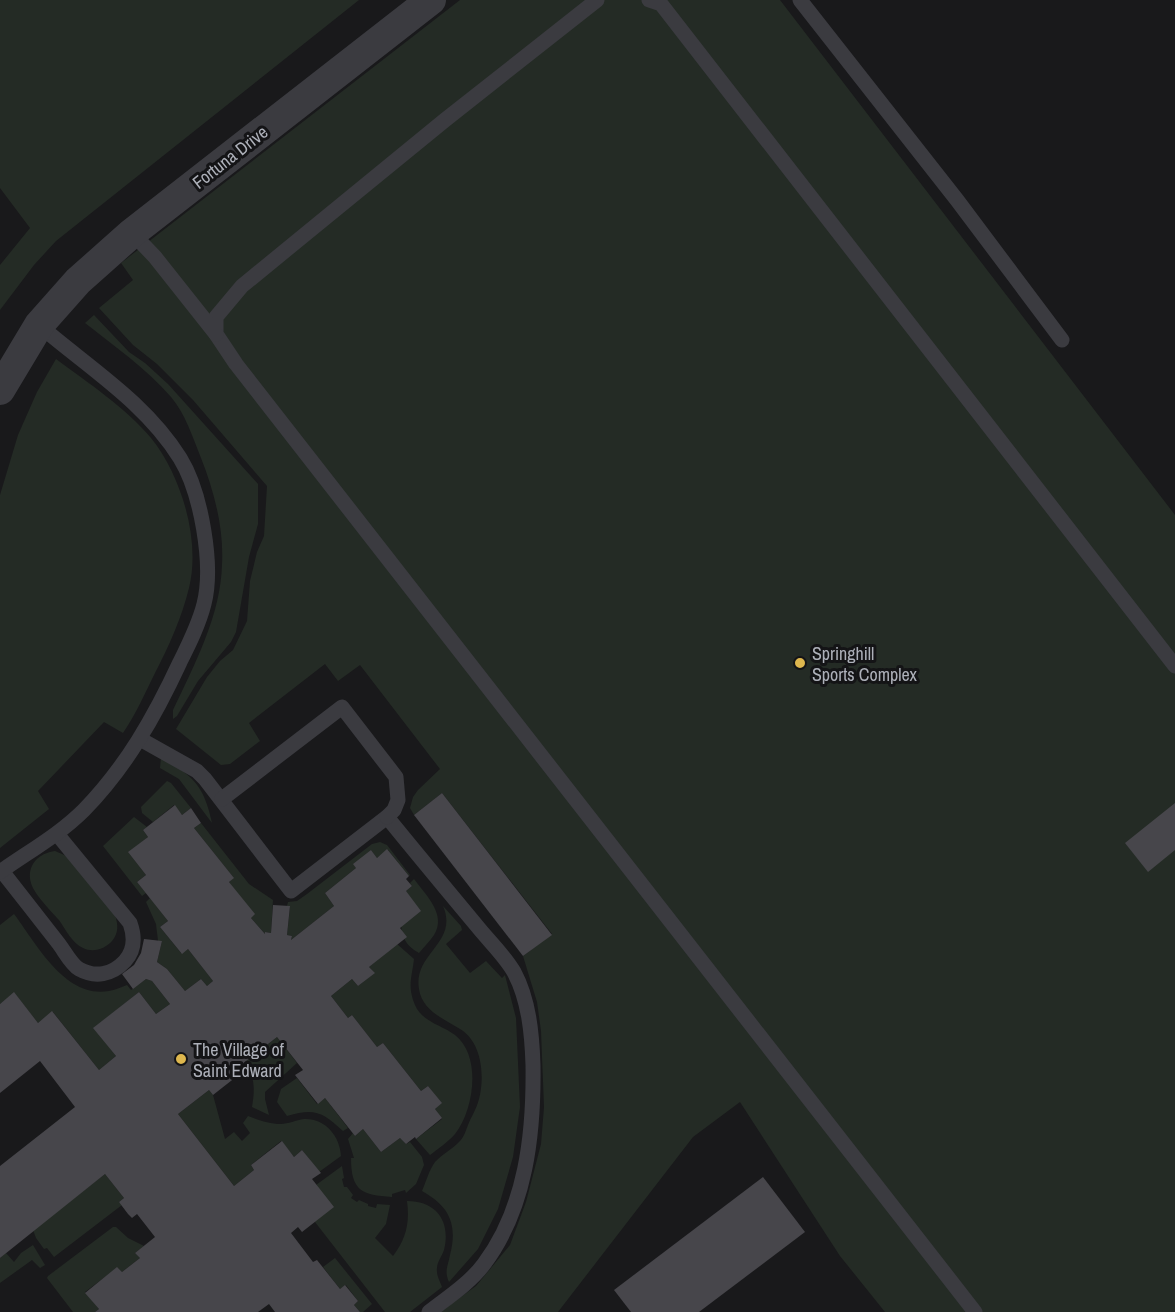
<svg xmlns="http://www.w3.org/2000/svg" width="1175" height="1312" viewBox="0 0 1175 1312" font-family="'Archivo Narrow',sans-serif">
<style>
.green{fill:#242b25}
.building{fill:#47464b}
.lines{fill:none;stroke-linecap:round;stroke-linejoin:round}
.service{stroke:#3b3b40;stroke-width:15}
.minor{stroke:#3b3b40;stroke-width:30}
.poi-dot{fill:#deb74e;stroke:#141416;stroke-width:2}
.labels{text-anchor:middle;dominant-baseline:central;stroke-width:6;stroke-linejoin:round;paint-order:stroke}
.street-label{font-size:18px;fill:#adb0b9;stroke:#141416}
.poi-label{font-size:18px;fill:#adb0b9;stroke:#141416;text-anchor:start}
</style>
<rect width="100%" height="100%" fill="#19191b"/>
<g class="green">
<polygon points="0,0 359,0 56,241 34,265 0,310 0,265 30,228 0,188"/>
<polygon points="460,0 780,0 1175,515 1175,1312 885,1312 840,1256 740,1102 693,1137 558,1312 440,1312 476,1286 510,1245 526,1202 541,1144 544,1107 541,1031 537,1002 523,956 552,934 442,793 414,815 410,808 413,797 418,790 440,769 360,665 338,681 325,664 249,723 260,741 230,764 221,765 176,729 207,677 220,661 233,650 247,621 250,581 257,552 264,536 267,486 193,400 157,364 133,345 99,308 133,280 121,263"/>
<path d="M94 315 129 352 145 363 168 384 258 484V524L249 557 236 632 231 642 198 681 177 716 173 719V710C194 665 221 615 222 564 224 528 214 491 201 458 193 438 185 413 171 397 146 368 114 346 85 323Z"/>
<path d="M56 359C88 383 125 407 151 438 181 475 201 540 189 588 182 617 169 646 155 673 145 693 136 714 123 733L104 722 38 791 49 809 0 848V495L18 435 37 392Z"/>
<path d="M161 757C193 776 204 785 212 823L179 779 160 768Z"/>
<polygon points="167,781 171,783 191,808 182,815 174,805 153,822 142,813 141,807"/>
<polygon points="134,817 147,827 143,830 148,837 129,853 146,875 137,882 146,893 142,896 103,846"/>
<polygon points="201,823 249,884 273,900 271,933 265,932 265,934 251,918 229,882 233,877 194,828"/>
<polygon points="380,842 387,845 410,875 409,876 388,850 377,858 371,850 356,868 325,893 334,906 291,940 292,936 287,935 290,907 287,906 288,902 297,901 307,894 372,844"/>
<path d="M55 851 69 857 115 915C118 924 119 933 112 941 105 949 93 953 83 948 73 944 65 929 59 920 51 911 34 894 31 883 26 865 39 853 55 851Z"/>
<path d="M414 879C426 895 447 915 434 935 430 941 424 947 419 953 393 939 402 915 406 891L412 886 410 883Z"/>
<polygon points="150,898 168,921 160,927 181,953 188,949 213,981 207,986 201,979 185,991 167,969 157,962 162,941 158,941 156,924 146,902"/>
<path d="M443 906 461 926 462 930 446 944 470 973 486 961 502 978 505 975 516 1018 520 1107 513 1157 498 1209 478 1249 449 1282C444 1271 448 1266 450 1255 458 1224 449 1206 422 1191 426 1182 429 1170 435 1162 442 1154 453 1149 460 1141 464 1137 466 1130 468 1125 471 1117 477 1108 479 1099 485 1076 482 1042 460 1029 442 1018 422 1010 419 989 413 953 459 943 443 906Z"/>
<path d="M14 914C36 943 65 999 109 991 115 990 121 987 127 985L131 990 146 979 152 981 170 1004 156 1014 139 992 94 1028 116 1056 99 1070 53 1012 38 1023 14 993 0 1004V925Z"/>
<path d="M397 944 414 959C412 977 407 986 415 1005 422 1022 442 1025 455 1035 482 1056 474 1110 455 1134 448 1142 438 1149 430 1155L416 1139 442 1119 435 1109 441 1103 428 1086 421 1091 383 1043 377 1047 352 1015 348 1018 331 996 352 979 358 986 374 973 369 967Z"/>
<path d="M277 1037 297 1063 265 1092V1099L269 1115 252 1107C255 1089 255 1077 245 1062Z"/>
<path d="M297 1078 317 1104 325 1098 348 1128 343 1131C322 1112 315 1108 287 1116L277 1102 281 1089Z"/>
<path d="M209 1090 213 1095 225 1139 234 1132 242 1141 250 1133 243 1123 248 1116C259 1120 269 1124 281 1124 288 1124 296 1120 304 1119 325 1118 340 1136 341 1156L319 1172 302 1150 294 1157 281 1141 251 1165 254 1170 234 1186 178 1114Z"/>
<path d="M363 1129 381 1152 400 1138 406 1144 410 1142 422 1157 424 1165 416 1184 406 1193 405 1190 392 1194V1197C362 1195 351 1191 351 1158H354L348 1139 353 1133 355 1136Z"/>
<path d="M342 1166 344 1178 342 1179 344 1187H347L353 1195 351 1198 357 1202 359 1200 368 1204V1206L376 1208 377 1204 390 1205 386 1224 375 1238 393 1256C406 1239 410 1223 407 1201 437 1201 451 1222 444 1250 442 1256 437 1262 437 1268 436 1275 440 1281 442 1287L410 1312H385L315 1222 316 1185Z"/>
<polygon points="105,1174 124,1198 119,1202 122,1205 54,1257 47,1248 44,1249 36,1238 33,1230"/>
<polygon points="113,1227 116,1227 128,1238 144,1246 135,1253 140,1258 122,1272 117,1268 85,1292 99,1309 95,1312 73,1312 47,1278 48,1276"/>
<polygon points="33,1245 45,1265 40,1268 32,1260 0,1283 0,1258 6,1253 14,1262 21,1253"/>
<polygon points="335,1258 372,1304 363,1312 360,1312 354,1305 358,1301 346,1285 340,1289 323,1267"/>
</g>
<g class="building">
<polygon points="442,793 552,935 523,956 414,815"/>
<polygon points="1175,803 1175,850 1148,872 1125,843"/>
<polygon points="175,805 182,815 191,808 201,823 194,828 234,878 229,882 255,914 251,918 265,934 265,932 271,933 273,905 290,906 287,935 292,936 291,940 334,906 325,893 356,868 353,864 371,850 377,858 387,849 409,876 406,879 412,886 406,891 421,911 400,928 407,937 369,967 375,973 358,986 352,979 331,996 348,1018 352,1015 377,1047 383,1043 421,1091 428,1086 442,1103 435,1109 442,1118 416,1139 415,1137 406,1144 400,1138 381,1152 363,1129 355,1136 325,1098 318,1104 295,1075 303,1070 277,1037 241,1065 245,1070 227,1084 213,1095 209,1090 178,1114 234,1186 254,1170 251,1165 282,1141 294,1157 302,1150 321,1173 312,1179 334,1207 302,1232 298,1227 291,1233 313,1262 317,1260 340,1289 345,1285 358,1301 354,1305 360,1312 275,1312 269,1304 258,1312 95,1312 99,1309 85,1293 117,1267 122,1272 140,1258 135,1253 155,1237 137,1214 132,1218 128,1214 119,1202 124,1198 105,1174 0,1258 0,1166 75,1107 40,1061 0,1093 0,1004 14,992 38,1023 52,1011 99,1070 116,1056 93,1028 139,992 156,1014 170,1004 152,981 146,979 133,989 122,974 134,965 141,953 144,939 162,941 157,962 167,969 185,991 201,979 207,986 213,981 188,949 182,954 160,927 168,921 137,882 146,875 128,852 148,837 143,830"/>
<polygon points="763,1177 805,1232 699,1312 631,1312 614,1290"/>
</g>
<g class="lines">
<g class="service">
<polyline points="597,0 445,120 242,286 216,317 216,334 236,364 975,1312"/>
<polyline points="649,0 661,4 1175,666"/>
<polyline points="800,0 957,200 1062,340"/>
<polyline points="132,233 155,257 216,334"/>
<path d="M140 739 197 771 205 779 291 891 387 817C417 854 447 890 477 926 489 941 505 956 514 972 529 1000 532 1034 533 1065 534 1134 526 1208 484 1264 470 1283 447 1298 429 1312"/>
<polyline points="222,799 342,707 396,777 398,800 394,810 387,817"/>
<path d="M2 871C21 895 40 920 59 944 65 952 71 964 79 969 95 978 112 975 125 961 135 950 135 937 130 923L57 834"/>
<path d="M0 872C28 852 59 835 84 810 126 767 155 716 180 662 189 644 199 624 204 604 214 565 201 492 180 458 145 402 89 368 39 325"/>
</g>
<polyline class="minor" points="0,390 39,325 78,281 132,233 431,0"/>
</g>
<g class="poi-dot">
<circle cx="800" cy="663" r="6"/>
<circle cx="181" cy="1059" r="6"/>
</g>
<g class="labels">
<g class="street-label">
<text transform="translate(230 157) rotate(-38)">Fortuna Drive</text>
</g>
<g class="poi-label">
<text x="812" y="653">Springhill<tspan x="812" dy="21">Sports Complex</tspan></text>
<text x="193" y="1049">The Village of<tspan x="193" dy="21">Saint Edward</tspan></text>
</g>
</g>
</svg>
